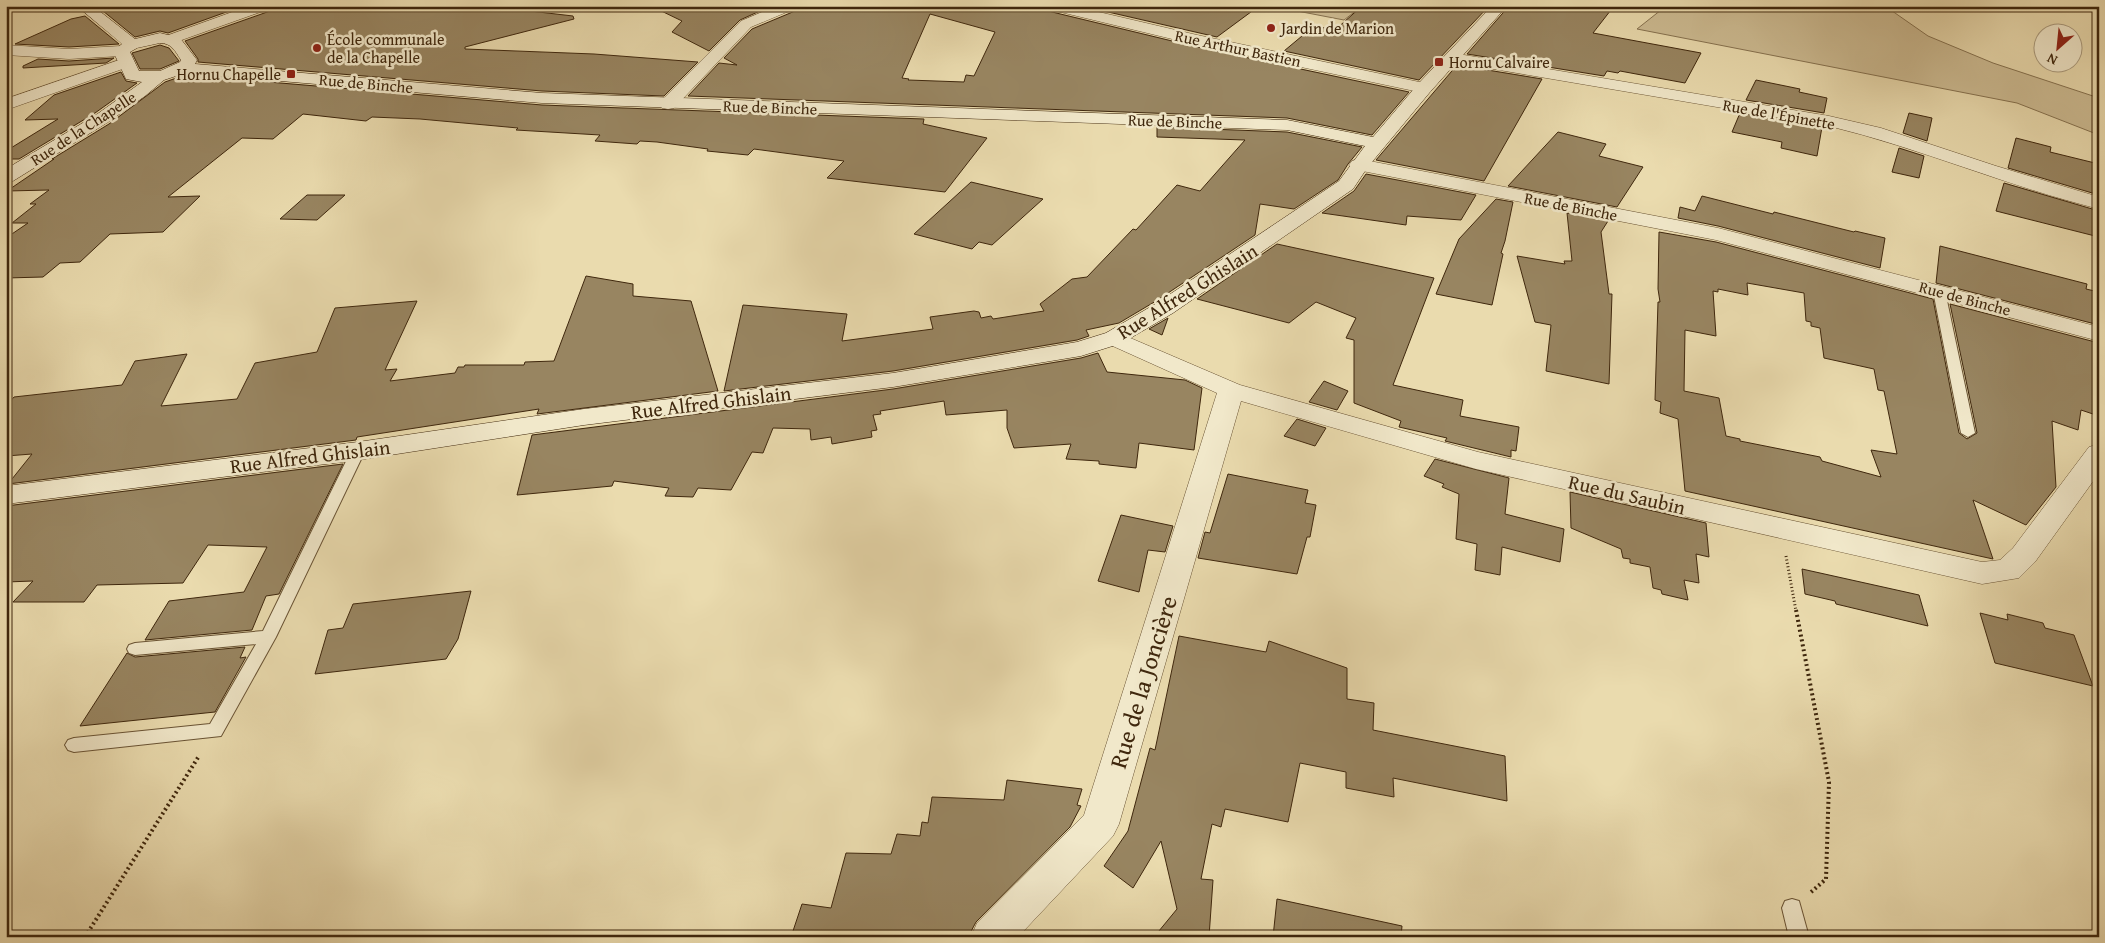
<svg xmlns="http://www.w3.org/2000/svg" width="2105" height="943" viewBox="0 0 2105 943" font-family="'Gentium Book Plus',serif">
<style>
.green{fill:#cdbc93;stroke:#867250}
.building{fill:#988561;stroke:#3f270d;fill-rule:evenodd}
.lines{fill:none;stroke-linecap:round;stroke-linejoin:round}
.lane-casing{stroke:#6a5435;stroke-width:2}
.street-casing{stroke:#6a5435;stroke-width:1}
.secondary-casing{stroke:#3f270d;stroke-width:1}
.path-far1{stroke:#3f270d;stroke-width:3;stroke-dasharray:1 2.5;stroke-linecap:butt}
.path{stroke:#3f270d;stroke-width:4;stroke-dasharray:2 3;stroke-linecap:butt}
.lane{fill:#f1e8ca;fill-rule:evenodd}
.street{fill:#f1e8ca;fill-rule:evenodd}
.secondary{fill:#f1e8ca;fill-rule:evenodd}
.poi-dot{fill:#8f2418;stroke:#f1e8ca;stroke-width:2}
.labels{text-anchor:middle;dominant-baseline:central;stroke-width:5;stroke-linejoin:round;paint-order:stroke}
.far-poi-label{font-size:16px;fill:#3f270d;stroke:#f1e8ca;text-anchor:start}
.far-street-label{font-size:16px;fill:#3f270d;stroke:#f1e8ca}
.street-label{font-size:20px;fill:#3f270d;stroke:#f1e8ca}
.near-street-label{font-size:24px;fill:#3f270d;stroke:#f1e8ca}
</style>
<rect width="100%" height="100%" fill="#eadbae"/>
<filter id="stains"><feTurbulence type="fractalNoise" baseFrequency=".004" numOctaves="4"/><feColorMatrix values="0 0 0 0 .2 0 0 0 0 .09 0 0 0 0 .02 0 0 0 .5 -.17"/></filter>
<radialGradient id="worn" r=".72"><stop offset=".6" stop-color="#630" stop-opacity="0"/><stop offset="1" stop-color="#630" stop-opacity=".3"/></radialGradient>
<g class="green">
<polygon points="1271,6 1362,6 1344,20"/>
<polygon points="1666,6 1885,6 1928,36 1993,63 2099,98 2099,135 2017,103 1637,29"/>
</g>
<g class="building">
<polygon points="125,6 243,6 168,33 160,31 135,37 103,11"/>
<polygon points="273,6 487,6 573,16 574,19 465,47 465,49 594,54 698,62 664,96 542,91 198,62 198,59 185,41 270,11"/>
<polygon points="651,6 771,6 740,20 709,51 672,32 682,21"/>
<path d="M798 6H1044L1048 11 1197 47 1409 92 1372 135 1287 118 688 96 719 63 737 65 724 58 752 29 795 11ZM930 14 995 32 974 76 966 75 964 82 908 80 909 79 902 78Z"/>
<polygon points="1082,6 1259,6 1217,37"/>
<polygon points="1362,6 1489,6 1419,80 1284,51 1314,26 1335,30"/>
<polygon points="1509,6 1614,6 1593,33 1701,53 1685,83 1620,71 1618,73 1607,71 1604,76 1467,54"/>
<polygon points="85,16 119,44 69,47 15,44 71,19"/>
<polygon points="160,45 169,48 179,61 160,69 140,69 132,53"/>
<polygon points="114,58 106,63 23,68 23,66 38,59 69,61"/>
<polygon points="1457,65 1542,79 1484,181 1376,160"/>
<polygon points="121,72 126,81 137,83 95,113 19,159 6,159 6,151 58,119 25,120 54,95"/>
<polygon points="185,75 542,105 924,119 923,124 987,138 945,192 827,178 844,161 754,149 748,155 707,151 708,149 657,142 640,141 637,144 595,141 600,135 516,130 518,128 420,119 372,117 366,121 303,114 273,139 242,138 168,197 200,196 163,232 110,234 80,262 60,263 43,277 6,278 6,238 28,223 12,223 36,204 30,204 49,190 7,191 54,159 52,159 109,124 165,82"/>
<polygon points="1756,80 1800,89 1799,92 1827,98 1824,113 1746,100"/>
<polygon points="1740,113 1822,127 1817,156 1781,148 1782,142 1732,132"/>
<polygon points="1909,113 1932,118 1927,141 1903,133"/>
<polygon points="1157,127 1287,132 1362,147 1348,164 1338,180 1294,209 1260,204 1255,235 1156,301 1119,323 1086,330 1089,336 1077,340 893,371 724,391 743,305 847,314 842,341 933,329 930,317 974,311 979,312 981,318 991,316 993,319 1044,311 1040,304 1072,279 1087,277 1133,229 1136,230 1177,185 1200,191 1245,140 1157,137"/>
<polygon points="1558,132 1606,144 1599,156 1643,167 1617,207 1508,186"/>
<polygon points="2016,138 2051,147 2050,152 2099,164 2099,195 2008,168"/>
<polygon points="1899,148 1924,156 1919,178 1892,172"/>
<polygon points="1366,174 1476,195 1461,220 1407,216 1406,225 1322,213 1354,191"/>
<polygon points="971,182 1043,199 992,245 979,242 972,249 914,234"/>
<polygon points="2004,183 2099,211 2099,237 1996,211"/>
<polygon points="307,195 345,195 317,220 280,219"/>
<polygon points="1702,196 1773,214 1774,212 1854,232 1855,231 1885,238 1880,268 1718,226 1678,218 1680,207 1695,211"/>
<polygon points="1496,199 1513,202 1505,241 1501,253 1503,254 1492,305 1436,294 1459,239"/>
<polygon points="1567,213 1608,221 1601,232 1609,294 1612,294 1609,384 1546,371 1551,325 1535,322 1517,256 1565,264 1564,261 1572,261"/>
<path d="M1659 232 1716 242 1933 299 1959 433 1967 439 1977 433 1950 304 2099 343V416L2081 410 2078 430 2052 421 2056 487 2026 525 1973 500 1993 559 1685 491 1678 419 1660 413 1661 402 1655 400 1658 302H1660L1658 289ZM1747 283 1804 293 1806 321 1811 322V326L1820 328 1824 358 1874 369 1878 390 1884 391 1897 454 1871 450 1881 477 1822 461 1820 457 1740 441V439L1726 436 1719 398 1684 391 1685 330 1716 336 1713 291 1718 292V289L1748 295Z"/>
<polygon points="1277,244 1434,278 1393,385 1463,400 1460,416 1519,427 1516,451 1511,450 1511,457 1445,441 1447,438 1399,427 1401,421 1354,403 1354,340 1346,338 1356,318 1316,302 1289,323 1197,299"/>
<polygon points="1940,246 2087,284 2086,289 2099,292 2099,325 1936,283"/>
<polygon points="586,276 633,284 633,296 691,301 718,391 537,414 539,409 357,437 356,440 8,484 32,454 6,456 6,406 14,397 122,385 135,361 187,354 161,406 237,399 255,363 317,352 335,308 417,301 385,370 397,369 390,381 455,373 458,367 464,367 465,365 524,365 525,362 554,361"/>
<polygon points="1168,318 1162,335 1149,329"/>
<polygon points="1098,353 1107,372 1185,380 1202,388 1194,450 1139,443 1136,468 1099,464 1099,461 1066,459 1071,444 1014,448 1007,428 1007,410 946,415 944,401 880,411 881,414 873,415 877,430 871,431 872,437 832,444 831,437 811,440 810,429 773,428 763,453 752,452 731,490 698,488 693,497 665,496 669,488 614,481 612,486 517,495 532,435 893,389 1081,358"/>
<polygon points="1324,381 1348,391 1337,410 1309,402"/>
<polygon points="1297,419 1326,428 1315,446 1284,436"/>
<polygon points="1435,459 1509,478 1505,514 1564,529 1560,562 1502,547 1500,575 1475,570 1477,544 1456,539 1459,494 1442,487 1444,484 1424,476"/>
<polygon points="343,464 279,594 266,596 252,630 145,640 169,601 244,592 267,547 208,545 183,583 97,585 84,602 13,602 33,581 6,582 6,506"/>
<polygon points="1228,474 1308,490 1305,503 1316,505 1310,537 1307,537 1297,574 1198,558 1205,532 1210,533"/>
<polygon points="1570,492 1706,523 1709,557 1696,554 1699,583 1684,580 1688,600 1662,594 1661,590 1653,588 1650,567 1630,563 1630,559 1623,558 1621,549 1571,528"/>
<polygon points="1121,515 1173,526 1165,552 1148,550 1139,592 1098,581"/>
<polygon points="1802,569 1919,595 1928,626 1836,604 1835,601 1805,594"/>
<polygon points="471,591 458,639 446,659 315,674 328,630 343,628 353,604"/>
<polygon points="1980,613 2008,620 2007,614 2043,623 2045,628 2074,635 2093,686 1995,663"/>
<polygon points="1179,636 1266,652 1269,641 1347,668 1347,699 1374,703 1373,730 1505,756 1507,801 1393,778 1394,797 1346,788 1346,772 1300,763 1288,822 1225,809 1221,827 1212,824 1201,879 1213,880 1209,937 1154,937 1177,909 1161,841 1133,888 1104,866 1128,831 1150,748 1155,750"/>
<polygon points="245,647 240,658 246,657 215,712 80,726 127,653 135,657"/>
<polygon points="1007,780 1082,789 1077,805 1081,806 1070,827 976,922 968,937 791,937 802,904 831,908 846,853 891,854 897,834 920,836 922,822 928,823 932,797 1004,800"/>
<polygon points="1277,899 1402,926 1401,937 1273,937"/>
</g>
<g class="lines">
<g class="lane-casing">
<g id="lane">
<polygon points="1939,288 1945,291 1975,433 1968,437 1961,433 1933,291"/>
<polygon points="358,447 363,448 365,451 276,637 221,736 74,752 68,750 65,745 68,740 74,738 210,724 256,644 135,655 129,653 127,649 129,645 135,643 263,631 351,451 353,448"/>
<polygon points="1792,899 1799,901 1809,937 1789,937 1782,908 1785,901"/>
</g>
</g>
<g class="street-casing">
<g id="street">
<polygon points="249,6 271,6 269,9 176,42 166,42 163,39 166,36"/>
<polygon points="776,6 796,6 794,9 751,27 674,108 668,109 662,108 659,104 662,100 741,21"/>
<polygon points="1046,6 1073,6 1197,35 1424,83 1430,84 1432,88 1430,92 1424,93 1197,45 1048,9"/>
<polygon points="6,45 69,49 121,46 127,48 129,51 127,54 121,56 69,59 6,55"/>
<path d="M1452 53 1829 116 1881 128 1996 166 2099 197V209C2007 186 1920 148 1829 126L1446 61 1444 58 1446 55Z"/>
<polygon points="125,58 131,60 133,63 131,66 6,110 6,99"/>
<polygon points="1359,159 1718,228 2099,327 2099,341 1716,240 1352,169 1349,165 1352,161"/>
<polygon points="1114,331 1240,385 1478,452 1982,562 2000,560 2013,548 2089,447 2099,444 2099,473 2035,562 2019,578 1982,584 1476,469 1241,401 1119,824 1113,836 1018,937 971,937 977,923 1084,815 1217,393 1106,343 1102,338 1106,333"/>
</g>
</g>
<g class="secondary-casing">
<path id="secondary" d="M77 6H93L135 39 160 33 180 38 197 60 195 64 542 93 1287 120 1373 137 1418 84 1492 6H1507L1430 92 1367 168 1353 189 1173 313 1122 343 1081 356 893 387 584 425 358 460 6 504V486L358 442 584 409 893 373 1077 342 1106 333 1157 303 1339 181 1365 146 1287 130 542 103 185 73 164 80 145 96 108 122 13 181 6 183V169L96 115 142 82 126 79 113 51 122 44ZM160 43C172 43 175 51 181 60L180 62 160 71H139L130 52 137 48Z"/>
</g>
<polyline class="path-far1" points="1786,556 1796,611"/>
<g class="path">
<polyline points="1796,610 1829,782 1826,879 1810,893"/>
<polyline points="85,937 199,756"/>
</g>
<use href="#lane" class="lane"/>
<use href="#street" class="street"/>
<use href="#secondary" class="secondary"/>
</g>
<g class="poi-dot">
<circle cx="1271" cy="28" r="5"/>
<circle cx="317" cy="48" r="5"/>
<rect x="1434" y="57" width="10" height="10" rx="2.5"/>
<rect x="286" y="69" width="10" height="10" rx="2.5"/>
</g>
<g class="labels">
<g class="far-poi-label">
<text x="1281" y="28">Jardin de Marion</text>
<text x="327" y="39">École communale<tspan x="327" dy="18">de la Chapelle</tspan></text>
<text x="1449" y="62">Hornu Calvaire</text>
<text x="281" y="74" text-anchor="end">Hornu Chapelle</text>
</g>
<g class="far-street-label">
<text transform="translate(1238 48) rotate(12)">Rue Arthur Bastien</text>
<text transform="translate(366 83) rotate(5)">Rue de Binche</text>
<text transform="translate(770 107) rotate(2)">Rue de Binche</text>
<text transform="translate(1779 114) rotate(10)">Rue de l'Épinette</text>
<text transform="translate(1175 121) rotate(2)">Rue de Binche</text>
<text transform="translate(83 128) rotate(-33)">Rue de la Chapelle</text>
<text transform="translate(1571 206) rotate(11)">Rue de Binche</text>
<text transform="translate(1965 298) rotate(15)">Rue de Binche</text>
</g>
<g class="street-label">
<text transform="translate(1187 291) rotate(-32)">Rue Alfred Ghislain</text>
<text transform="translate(711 402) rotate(-7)">Rue Alfred Ghislain</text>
<text transform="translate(310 456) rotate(-7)">Rue Alfred Ghislain</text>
<text transform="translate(1627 494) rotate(13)">Rue du Saubin</text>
</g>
<g class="near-street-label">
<text transform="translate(1143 682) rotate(-73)">Rue de la Joncière</text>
</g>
</g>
<rect width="2105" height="943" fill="none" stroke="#eadbae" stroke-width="25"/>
<rect x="8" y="8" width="2090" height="928" fill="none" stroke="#3f270d" stroke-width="2.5"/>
<rect x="12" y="12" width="2080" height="918" fill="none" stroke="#3f270d"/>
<g transform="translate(2058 48) rotate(207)"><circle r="24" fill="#f1e8ca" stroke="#aa9b7e"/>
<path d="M0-4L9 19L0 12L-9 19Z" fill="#8f2418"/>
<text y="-8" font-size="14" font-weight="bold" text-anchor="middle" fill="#3f270d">N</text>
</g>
<rect width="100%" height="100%" filter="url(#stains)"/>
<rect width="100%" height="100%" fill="url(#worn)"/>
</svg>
